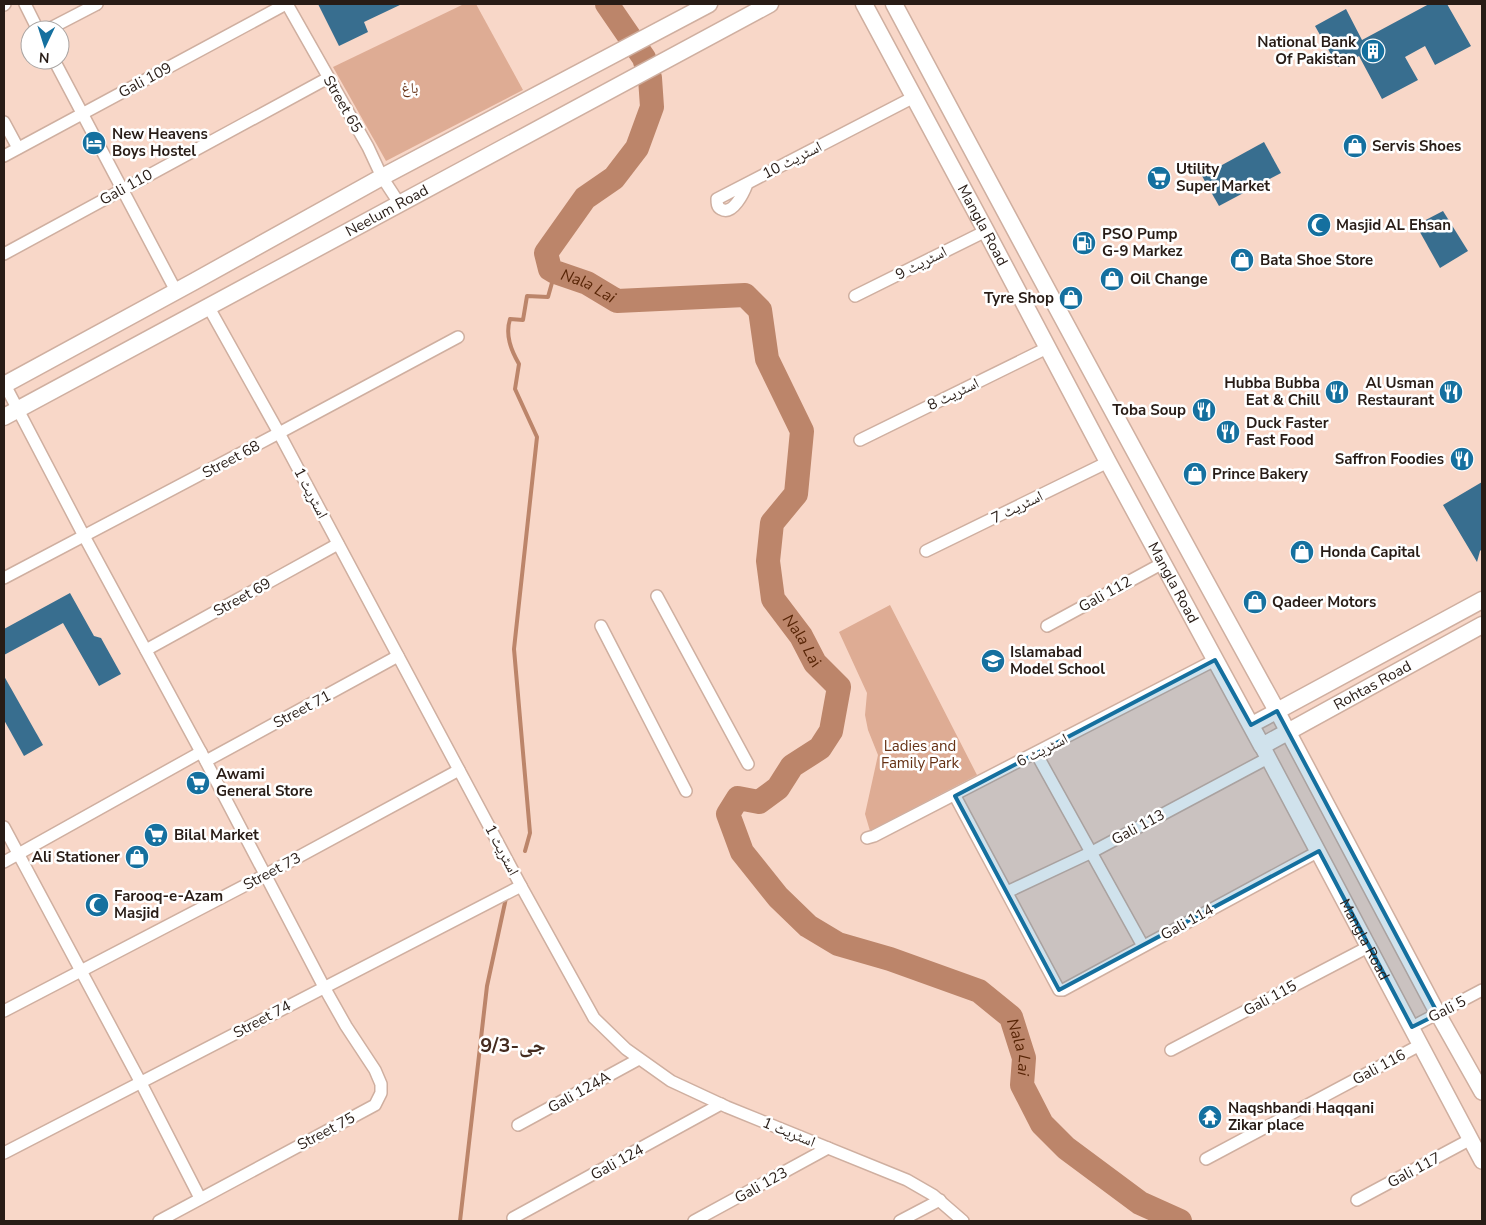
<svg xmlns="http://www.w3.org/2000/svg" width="1486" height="1225" viewBox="0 0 1486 1225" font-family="'Nunito Sans','Noto Naskh Arabic',sans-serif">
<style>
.green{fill:#deac94}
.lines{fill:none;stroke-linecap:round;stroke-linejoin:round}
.stream{stroke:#bc856a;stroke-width:4}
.river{stroke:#bc856a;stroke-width:24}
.building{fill:#386e8f}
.minor-casing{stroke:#cfafa0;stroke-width:14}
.tertiary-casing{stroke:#cfafa0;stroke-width:18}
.secondary-casing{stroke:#cfafa0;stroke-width:19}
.minor{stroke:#fff;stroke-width:11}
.tertiary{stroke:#fff;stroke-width:15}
.secondary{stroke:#fff;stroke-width:16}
.marked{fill:#15709f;fill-opacity:0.2;stroke:#15709f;stroke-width:4;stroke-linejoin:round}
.labels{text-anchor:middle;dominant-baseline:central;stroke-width:5;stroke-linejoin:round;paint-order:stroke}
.poi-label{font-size:15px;font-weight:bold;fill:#281c16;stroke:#fff;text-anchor:start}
.street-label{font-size:15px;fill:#281c16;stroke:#fff}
.park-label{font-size:15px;fill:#653013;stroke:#fff}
.water-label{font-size:16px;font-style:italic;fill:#582506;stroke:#fff}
.district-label{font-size:20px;font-weight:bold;fill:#442b1f;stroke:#fff}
</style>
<rect width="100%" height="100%" fill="#f8d7c8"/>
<g class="green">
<polygon points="464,4 476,4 523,90 386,161 333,67"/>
<polygon points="890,605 977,775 870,831 865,814 878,755 868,730 865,715 867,693 839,632"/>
</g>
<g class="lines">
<g class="stream">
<path d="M525 851 530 833 514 649 537 437 515 389 519 364C511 350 505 335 510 319L523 320 527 296 548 297 555 272"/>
<polyline points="460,1221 487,986 506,898"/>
</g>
<path class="river" id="s1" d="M607 4 644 58 650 78 652 107 637 148 614 178 585 198 546 253 550 269 555 272 587 283 617 301 745 295 760 310 767 359 802 431 796 494 772 523 768 561 773 599 801 636 815 663 839 687 831 731 820 748 792 766 778 788 759 802 738 798 728 814 742 852 778 897 808 926 838 944 890 959 979 991 1011 1017 1024 1058 1022 1085 1042 1124 1066 1148 1140 1203 1180 1221"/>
</g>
<g class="building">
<polygon points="318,4 402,4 364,22 368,32 339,46"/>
<polygon points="1429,4 1447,4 1471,46 1435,65 1425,46 1405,57 1418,80 1382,99 1359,56 1338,67 1315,26 1346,9 1362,40"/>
<polygon points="1264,142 1281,173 1219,206 1202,176"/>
<polygon points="1443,211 1468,251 1440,268 1416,225"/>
<polygon points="1482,482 1482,549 1480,551 1477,562 1443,505"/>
<polygon points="70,593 94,636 101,638 121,674 99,686 63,623 4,655 4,629"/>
<polygon points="4,676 43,745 24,756 4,720"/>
</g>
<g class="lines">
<g class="minor-casing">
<g id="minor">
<polyline points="25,4 38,30"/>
<polyline points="287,4 368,147 382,177 399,203"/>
<polyline points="4,5 5,4"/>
<polyline points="47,30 97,4"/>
<polyline points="54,60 176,291"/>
<polyline points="4,122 18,148"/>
<polyline points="4,156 286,4"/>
<path d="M747 184C744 192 733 216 721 209 717 207 717 203 717 199L914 97"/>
<polyline points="4,254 328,78"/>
<polyline points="855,296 986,231"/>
<polyline points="208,306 279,433 521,886 594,1018 626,1049 671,1081 727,1107 907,1180 933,1195 963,1221"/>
<polyline points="4,383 84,536 201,752 324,987 346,1026 375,1070 381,1084 381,1093 375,1105 159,1221"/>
<polyline points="860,440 1047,348"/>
<polyline points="926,551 1108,462"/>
<polyline points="4,578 279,433 458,337"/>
<polyline points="657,596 748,764"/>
<polyline points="601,626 686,791"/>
<polyline points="1047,626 1163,563"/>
<polyline points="146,650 338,544"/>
<polyline points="1036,753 1143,946"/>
<polyline points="206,761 398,656"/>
<polyline points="955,796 1059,990 1063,990 1319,851"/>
<polyline points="4,827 141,1083 200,1198"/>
<polyline points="867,838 874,836 1215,660"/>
<polyline points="4,862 201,752"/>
<polyline points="1007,892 1092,852 1268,758"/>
<polyline points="4,1011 265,875 459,770"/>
<polyline points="1412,1027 1482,990"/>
<polyline points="1171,1050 1370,946"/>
<polyline points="518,1125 639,1059"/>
<polyline points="4,1153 521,886"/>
<polyline points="1206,1159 1420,1045"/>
<polyline points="1357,1200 1471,1139"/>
<polyline points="513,1218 721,1104"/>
<polyline points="694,1221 828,1148"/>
<polyline points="900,1221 940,1200"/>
</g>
</g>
<g class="tertiary-casing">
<g id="tertiary">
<polyline points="1251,725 1277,711 1438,1014 1482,1092"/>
<path id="s2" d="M1262 746 1482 1161"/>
</g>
</g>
<g class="secondary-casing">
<g id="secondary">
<path id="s3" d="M864 4 986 231 1108 462 1262 746 1482 625"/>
<path d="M894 4C1020 240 1147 476 1277 711L1482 600"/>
<polyline points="4,385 195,281 382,177 709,4"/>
<path id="s4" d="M4 417 770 4"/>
</g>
</g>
<use href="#minor" class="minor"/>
<use href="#tertiary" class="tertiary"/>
<use href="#secondary" class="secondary"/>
</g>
<path class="marked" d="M1215 660 1251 725 1277 711 1438 1014 1412 1027 1319 851 1059 990 955 796Z"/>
<defs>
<g id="building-disc" transform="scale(1.25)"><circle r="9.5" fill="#15709f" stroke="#fff"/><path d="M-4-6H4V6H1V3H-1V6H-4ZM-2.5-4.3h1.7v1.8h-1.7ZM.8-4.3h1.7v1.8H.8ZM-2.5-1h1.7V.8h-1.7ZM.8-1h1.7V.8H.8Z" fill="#fff"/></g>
<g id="hotel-disc" transform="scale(1.25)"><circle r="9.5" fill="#15709f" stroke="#fff"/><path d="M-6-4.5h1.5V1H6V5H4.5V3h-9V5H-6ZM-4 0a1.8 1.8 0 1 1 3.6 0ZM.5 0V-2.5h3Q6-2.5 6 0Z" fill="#fff"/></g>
<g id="shop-disc" transform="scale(1.25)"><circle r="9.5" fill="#15709f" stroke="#fff"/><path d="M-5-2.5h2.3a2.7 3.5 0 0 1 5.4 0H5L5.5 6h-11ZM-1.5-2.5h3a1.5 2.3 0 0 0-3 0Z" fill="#fff"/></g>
<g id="supermarket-disc" transform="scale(1.25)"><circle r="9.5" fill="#15709f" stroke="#fff"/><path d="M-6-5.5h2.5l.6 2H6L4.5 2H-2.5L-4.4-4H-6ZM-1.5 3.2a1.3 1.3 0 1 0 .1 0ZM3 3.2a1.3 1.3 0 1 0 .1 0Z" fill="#fff"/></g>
<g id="mosque-disc" transform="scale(1.25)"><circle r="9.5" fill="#15709f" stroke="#fff"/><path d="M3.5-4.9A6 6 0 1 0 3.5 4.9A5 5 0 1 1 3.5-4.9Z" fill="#fff"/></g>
<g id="fuel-disc" transform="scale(1.25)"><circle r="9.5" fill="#15709f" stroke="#fff"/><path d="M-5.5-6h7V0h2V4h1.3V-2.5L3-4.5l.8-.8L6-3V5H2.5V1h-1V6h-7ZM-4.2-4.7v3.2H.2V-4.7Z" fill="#fff"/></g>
<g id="restaurant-disc" transform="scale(1.25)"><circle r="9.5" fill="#15709f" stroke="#fff"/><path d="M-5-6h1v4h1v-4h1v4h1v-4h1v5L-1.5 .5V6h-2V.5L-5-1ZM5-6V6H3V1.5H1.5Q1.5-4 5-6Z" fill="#fff"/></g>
<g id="school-disc" transform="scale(1.25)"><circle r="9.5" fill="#15709f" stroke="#fff"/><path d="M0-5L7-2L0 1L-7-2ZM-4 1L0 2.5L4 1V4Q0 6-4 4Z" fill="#fff"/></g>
<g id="temple-disc" transform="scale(1.25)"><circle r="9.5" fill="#15709f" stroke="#fff"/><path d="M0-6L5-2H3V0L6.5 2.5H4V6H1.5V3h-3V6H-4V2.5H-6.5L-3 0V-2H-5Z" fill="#fff"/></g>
</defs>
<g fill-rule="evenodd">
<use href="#building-disc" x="1373" y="51"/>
<use href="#hotel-disc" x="94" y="143"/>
<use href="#shop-disc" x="1355" y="146"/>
<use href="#supermarket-disc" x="1159" y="178"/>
<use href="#mosque-disc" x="1319" y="225"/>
<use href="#fuel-disc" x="1084" y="243"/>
<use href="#shop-disc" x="1242" y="260"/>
<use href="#shop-disc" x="1112" y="279"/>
<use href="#shop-disc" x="1071" y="298"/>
<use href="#restaurant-disc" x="1337" y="392"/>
<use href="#restaurant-disc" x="1451" y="392"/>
<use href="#restaurant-disc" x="1204" y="410"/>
<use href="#restaurant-disc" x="1228" y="432"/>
<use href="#restaurant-disc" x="1462" y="459"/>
<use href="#shop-disc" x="1195" y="474"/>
<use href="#shop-disc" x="1302" y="552"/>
<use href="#shop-disc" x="1255" y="602"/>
<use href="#school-disc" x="993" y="661"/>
<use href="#supermarket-disc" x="198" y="783"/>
<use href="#supermarket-disc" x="156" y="835"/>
<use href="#shop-disc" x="137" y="857"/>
<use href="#mosque-disc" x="97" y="905"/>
<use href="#temple-disc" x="1210" y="1117"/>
</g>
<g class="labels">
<g class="poi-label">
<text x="1356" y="42" text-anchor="end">National Bank<tspan x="1356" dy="17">Of Pakistan</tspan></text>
<text x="112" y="134">New Heavens<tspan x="112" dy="17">Boys Hostel</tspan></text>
<text x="1372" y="146">Servis Shoes</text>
<text x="1176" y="169">Utility<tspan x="1176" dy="17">Super Market</tspan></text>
<text x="1336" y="225">Masjid AL Ehsan</text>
<text x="1102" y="234">PSO Pump<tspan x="1102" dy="17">G-9 Markez</tspan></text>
<text x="1260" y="260">Bata Shoe Store</text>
<text x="1130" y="279">Oil Change</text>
<text x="1054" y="298" text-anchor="end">Tyre Shop</text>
<text x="1320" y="383" text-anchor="end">Hubba Bubba<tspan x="1320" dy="17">Eat &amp; Chill</tspan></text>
<text x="1434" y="383" text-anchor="end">Al Usman<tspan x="1434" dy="17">Restaurant</tspan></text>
<text x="1186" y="410" text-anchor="end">Toba Soup</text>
<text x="1246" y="423">Duck Faster<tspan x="1246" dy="17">Fast Food</tspan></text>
<text x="1444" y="459" text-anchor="end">Saffron Foodies</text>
<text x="1212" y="474">Prince Bakery</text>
<text x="1320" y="552">Honda Capital</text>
<text x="1272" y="602">Qadeer Motors</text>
<text x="1010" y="652">Islamabad<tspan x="1010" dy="17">Model School</tspan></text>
<text x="216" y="774">Awami<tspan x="216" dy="17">General Store</tspan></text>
<text x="174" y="835">Bilal Market</text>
<text x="120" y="857" text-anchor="end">Ali Stationer</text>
<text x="114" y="896">Farooq-e-Azam<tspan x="114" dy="17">Masjid</tspan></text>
<text x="1228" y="1108">Naqshbandi Haqqani<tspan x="1228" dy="17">Zikar place</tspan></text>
</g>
<g class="street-label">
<text transform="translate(145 80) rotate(-28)">Gali 109</text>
<text transform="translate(343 104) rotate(60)">Street 65</text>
<text transform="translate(792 160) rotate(-27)">اسٹریٹ 10</text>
<text transform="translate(126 187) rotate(-29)">Gali 110</text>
<text stroke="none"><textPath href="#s4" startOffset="435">Neelum Road</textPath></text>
<text stroke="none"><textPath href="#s3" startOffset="251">Mangla Road</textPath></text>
<text transform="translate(921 263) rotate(-27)">اسٹریٹ 9</text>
<text transform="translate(953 394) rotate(-26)">اسٹریٹ 8</text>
<text transform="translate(231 459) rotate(-28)">Street 68</text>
<text transform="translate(311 493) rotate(62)">اسٹریٹ 1</text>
<text transform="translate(1017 507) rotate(-26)">اسٹریٹ 7</text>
<text stroke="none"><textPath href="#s3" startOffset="656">Mangla Road</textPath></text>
<text transform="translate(1105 594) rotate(-29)">Gali 112</text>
<text transform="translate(242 597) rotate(-29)">Street 69</text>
<text stroke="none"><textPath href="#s3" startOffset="968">Rohtas Road</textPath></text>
<text transform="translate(302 709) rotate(-28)">Street 71</text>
<text transform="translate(1042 750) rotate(-27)">اسٹریٹ 6</text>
<text transform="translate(1138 827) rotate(-28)">Gali 113</text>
<text transform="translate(502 850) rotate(62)">اسٹریٹ 1</text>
<text transform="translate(272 871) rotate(-28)">Street 73</text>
<text transform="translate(1187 922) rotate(-29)">Gali 114</text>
<text stroke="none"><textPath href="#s2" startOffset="219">Mangla Road</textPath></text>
<text transform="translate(1270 998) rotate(-28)">Gali 115</text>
<text transform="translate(1447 1009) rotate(-27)">Gali 5</text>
<text transform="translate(262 1019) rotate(-28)">Street 74</text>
<text transform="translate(1379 1067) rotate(-28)">Gali 116</text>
<text transform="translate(579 1092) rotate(-29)">Gali 124A</text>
<text transform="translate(326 1131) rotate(-28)">Street 75</text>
<text transform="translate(789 1132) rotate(22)">اسٹریٹ 1</text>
<text transform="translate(617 1162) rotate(-29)">Gali 124</text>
<text transform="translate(1414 1170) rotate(-28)">Gali 117</text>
<text transform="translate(761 1185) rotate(-29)">Gali 123</text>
</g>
<g class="park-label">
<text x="410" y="88">باغ</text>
<text x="920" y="746">Ladies and<tspan x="920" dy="17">Family Park</tspan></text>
</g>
<g class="water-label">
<text stroke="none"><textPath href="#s1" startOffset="358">Nala Lai</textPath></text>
<text stroke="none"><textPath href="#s1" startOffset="898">Nala Lai</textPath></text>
<text stroke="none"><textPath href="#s1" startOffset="1542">Nala Lai</textPath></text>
</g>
<g class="district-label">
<text x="513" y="1045">جی-9/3</text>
</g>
</g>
<rect width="1486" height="1225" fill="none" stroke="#281c16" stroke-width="10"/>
<g transform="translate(45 45) rotate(184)"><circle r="24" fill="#ffffff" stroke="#a9a4a2"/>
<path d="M0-4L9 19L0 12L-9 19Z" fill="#15709f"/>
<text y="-8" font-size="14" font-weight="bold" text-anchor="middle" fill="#281c16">N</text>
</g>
</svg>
